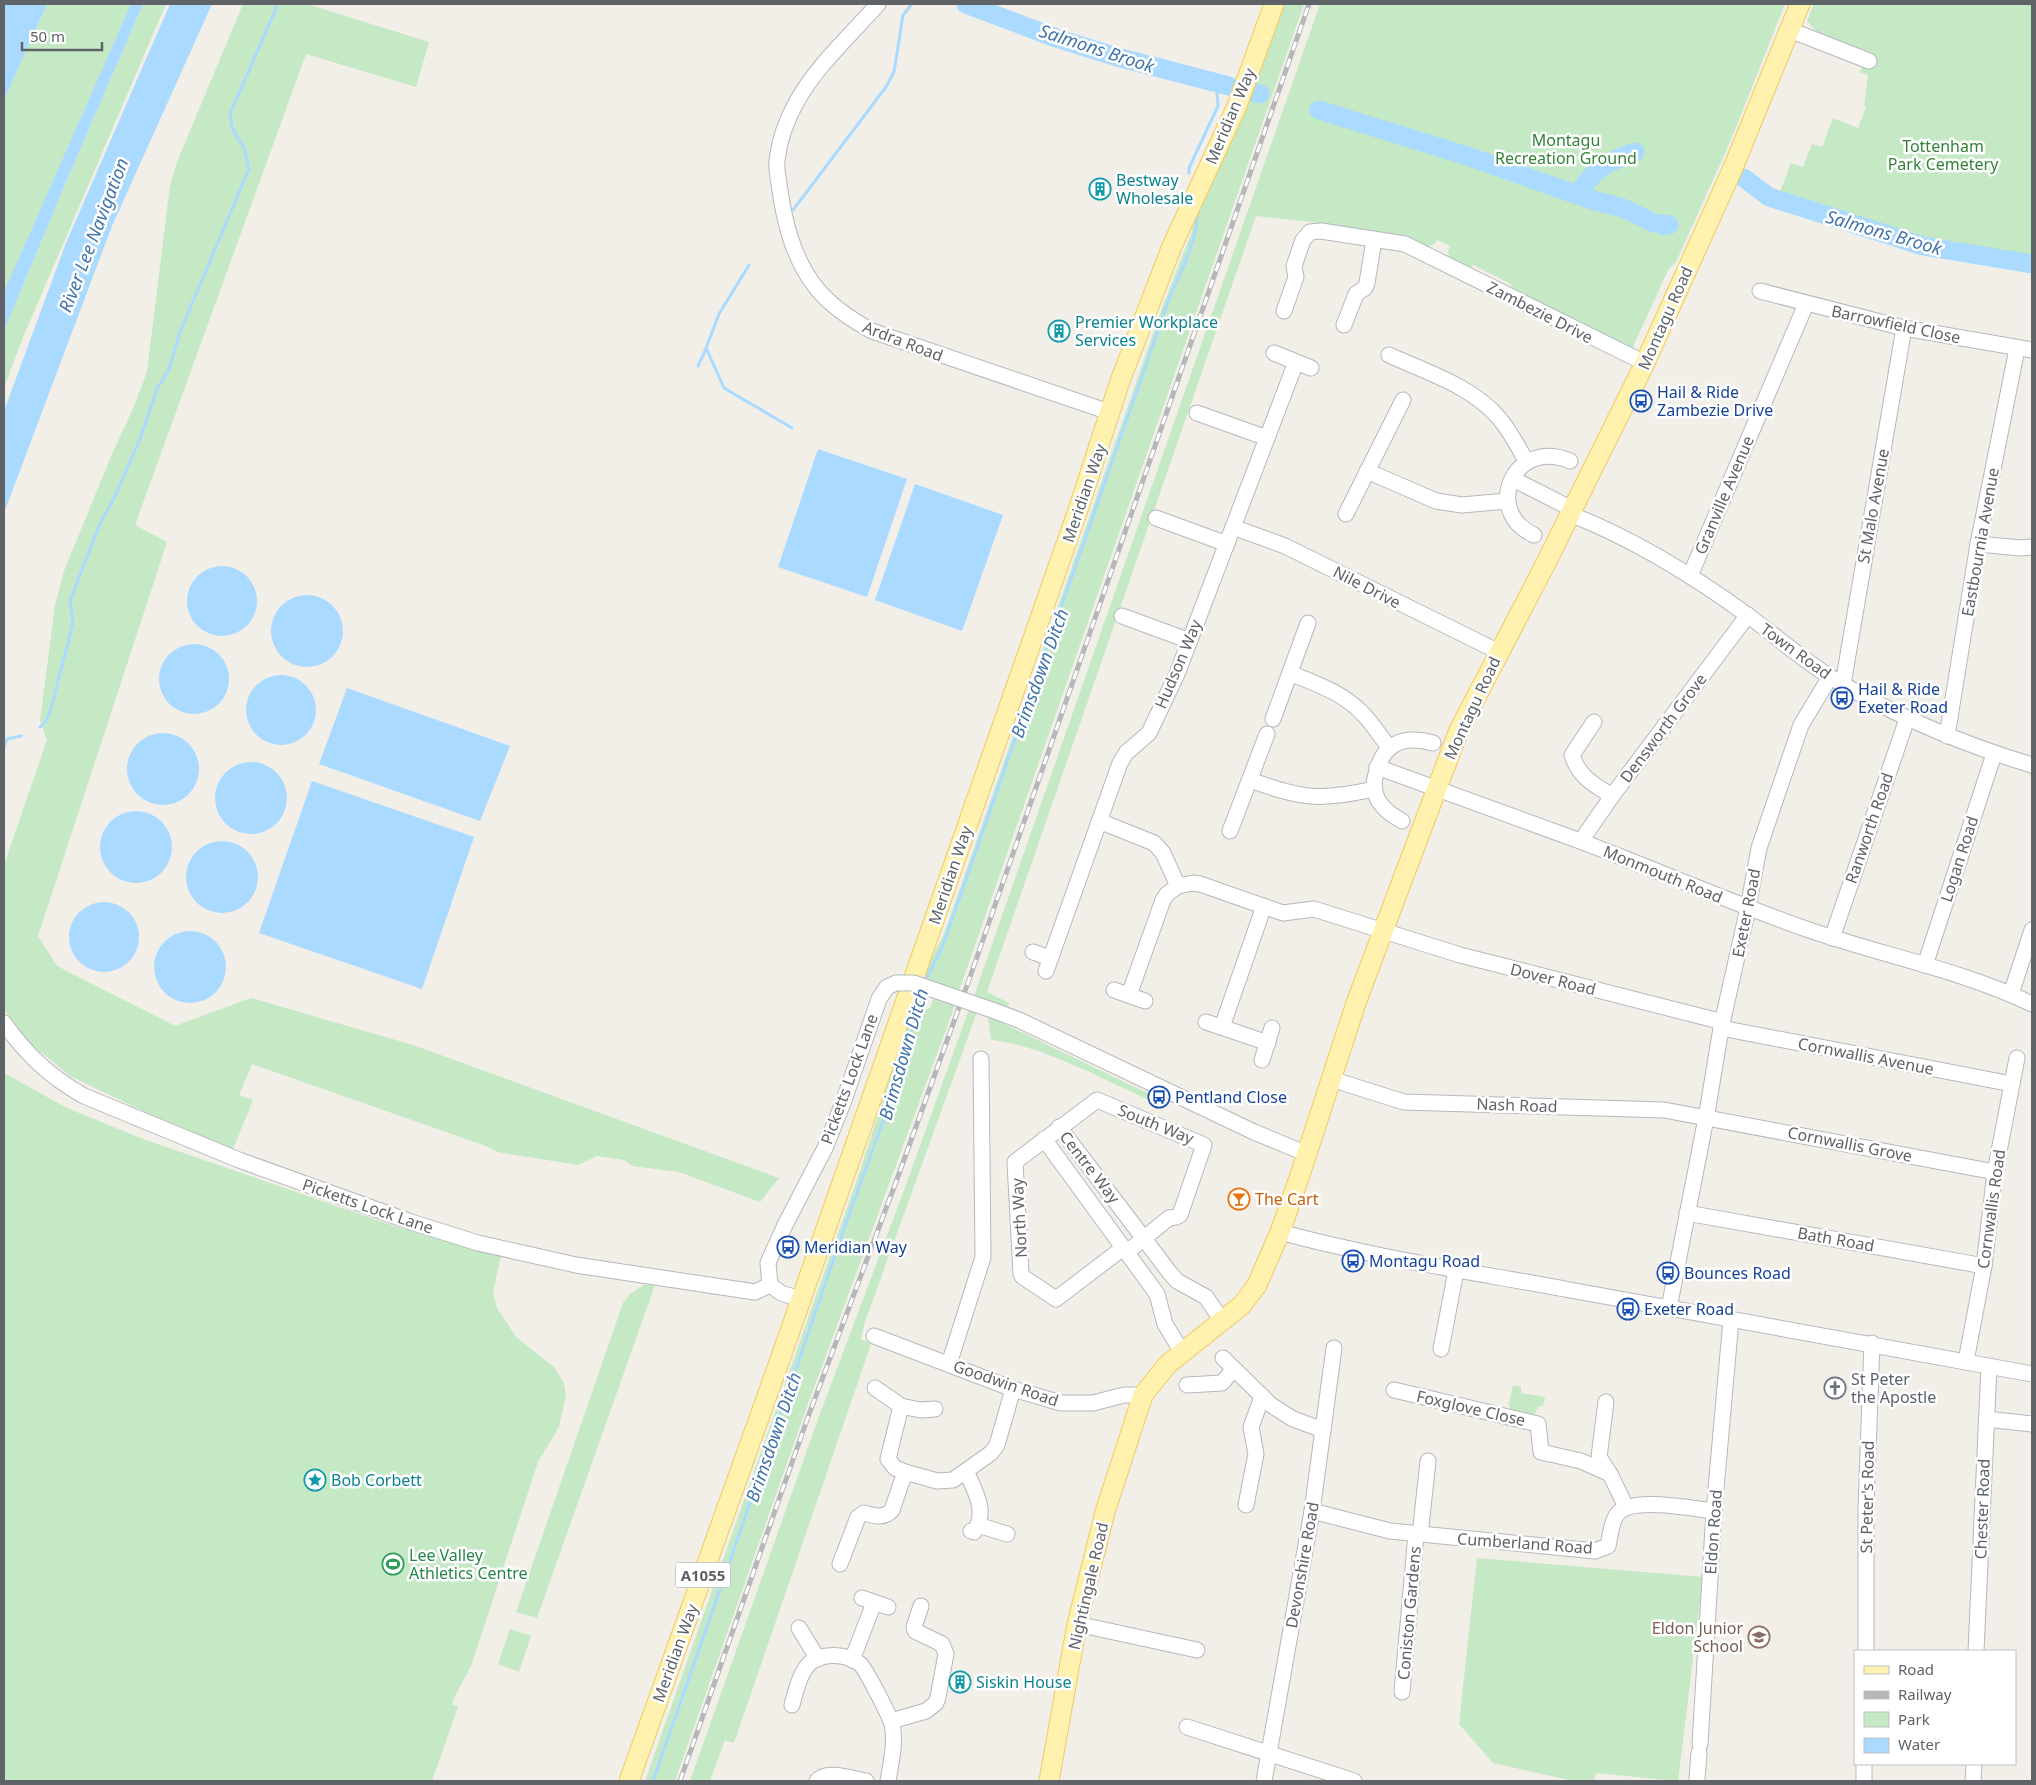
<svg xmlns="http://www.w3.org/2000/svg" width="2036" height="1785" viewBox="0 0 2036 1785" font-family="'Noto Sans',sans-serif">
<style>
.green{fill:#c5e8c5}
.water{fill:#aadaff}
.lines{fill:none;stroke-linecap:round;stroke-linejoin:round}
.stream{stroke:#aadaff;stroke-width:3}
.river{stroke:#aadaff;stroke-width:19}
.minor-casing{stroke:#b5b8bc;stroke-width:17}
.major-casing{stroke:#f2c960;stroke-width:21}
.minor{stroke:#fff;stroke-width:15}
.major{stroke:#fff2af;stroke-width:19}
.rail-casing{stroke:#b6b7b8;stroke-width:5}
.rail{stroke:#fff;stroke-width:3;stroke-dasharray:9;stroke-linecap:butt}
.minor-bridge-casing{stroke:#b5b8bc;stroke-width:17;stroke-linecap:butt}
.minor-bridge{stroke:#fff;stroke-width:15}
.labels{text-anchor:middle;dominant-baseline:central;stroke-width:5;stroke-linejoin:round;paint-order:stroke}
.shield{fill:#fff;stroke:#8f9295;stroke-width:1}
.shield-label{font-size:15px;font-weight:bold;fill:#5f6368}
.street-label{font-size:16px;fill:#5f6368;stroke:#fff}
.park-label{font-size:16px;fill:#348238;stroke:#fff}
.culture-label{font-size:16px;fill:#0d838f;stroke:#fff;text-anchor:start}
.transit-label{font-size:16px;fill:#164399;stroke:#fff;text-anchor:start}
.food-label{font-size:16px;fill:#c56008;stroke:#fff;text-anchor:start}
.worship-label{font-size:16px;fill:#5b616d;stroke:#fff;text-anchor:start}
.leisure-label{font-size:16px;fill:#27864d;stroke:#fff;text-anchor:start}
.education-label{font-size:16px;fill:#785e54;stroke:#fff;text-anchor:end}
.water-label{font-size:18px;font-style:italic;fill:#4174aa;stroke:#fff}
</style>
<rect width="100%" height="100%" fill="#f1efe8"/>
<g class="green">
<polygon points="47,4 131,4 4,294 4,100"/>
<polygon points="143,4 166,4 24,335 4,387 4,331 66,182"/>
<polygon points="243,4 307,4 429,42 416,87 306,54 135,525 167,542 38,936 57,966 175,1026 251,998 413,1045 779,1178 760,1202 679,1172 632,1166 624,1160 597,1156 578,1165 498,1152 486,1146 252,1064 239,1095 253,1100 233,1149 145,1112 70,1076 30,1043 4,1009 4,865 47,740 40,721 55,605 64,571 112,454 132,411 147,372 170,185 177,162"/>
<polygon points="1282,4 1304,4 959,991 929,981 922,1003 923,1008 927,1009 930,1008 933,999 955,1005 804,1415 675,1781 645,1781 861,1168 922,976 944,934 1162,308 1191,234 1194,222 1205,199 1202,197"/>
<polygon points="1320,4 1785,4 1731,140 1676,262 1668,270 1632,349 1512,290 1511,284 1473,265 1471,268 1450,259 1448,251 1450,246 1437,240 1434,244 1427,247 1322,225 1320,223 1256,216 987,992 1009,1003 1008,1006 1005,1006 974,996"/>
<polygon points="1814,4 2032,4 2032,262 1992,256 1925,243 1778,197 1791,163 1803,167 1812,144 1822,147 1833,118 1858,128 1866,107 1864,106 1868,75 1860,72 1862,67 1867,69 1873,53 1817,32 1807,21"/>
<polygon points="969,1009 977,1012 865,1322 861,1339 869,1343 870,1347 734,1743 725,1740 710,1781 690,1781 818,1419 906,1185"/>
<path d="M988 1016 1149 1094 1147 1099C1100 1078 1041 1045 991 1040Z"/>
<polygon points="4,1073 67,1108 143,1139 406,1230 408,1226 501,1255 493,1293 497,1308 516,1337 554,1367 564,1383 566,1395 559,1427 538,1462 471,1666 456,1694 452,1704 458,1707 432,1781 4,1781"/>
<polygon points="644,1285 655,1285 537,1618 516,1612 623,1303 630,1294"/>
<polygon points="1513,1385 1521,1387 1521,1393 1545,1397 1543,1406 1538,1407 1533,1418 1511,1416 1509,1403"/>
<polygon points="1477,1558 1703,1577 1678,1781 1596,1773 1594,1781 1574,1781 1493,1763 1459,1724"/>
<polygon points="510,1629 531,1636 519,1672 498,1664"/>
</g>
<g class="water">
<polygon points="4,4 47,4 4,100"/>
<polygon points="131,4 143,4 66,182 4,331 4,292"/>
<polygon points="170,4 212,4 112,226 4,513 4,411 66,243"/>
<polygon points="818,449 907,479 867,597 778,567"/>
<polygon points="915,484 1003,515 962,631 875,600"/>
<circle cx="222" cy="601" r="35"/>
<circle cx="307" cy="631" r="36"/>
<circle cx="194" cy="679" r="35"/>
<circle cx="281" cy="710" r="35"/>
<polygon points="347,688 510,746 480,821 319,764"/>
<circle cx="163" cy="769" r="36"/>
<circle cx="251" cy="798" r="36"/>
<polygon points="312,781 474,837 422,989 259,933"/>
<circle cx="136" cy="847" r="36"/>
<circle cx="222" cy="877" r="36"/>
<circle cx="104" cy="937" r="35"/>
<circle cx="190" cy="967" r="36"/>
</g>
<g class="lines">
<g class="stream">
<polyline points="1189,173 1189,168 1218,106 1216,83"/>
<polyline points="793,210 886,87 894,72 903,15 912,4"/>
<polyline points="1654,223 1664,235"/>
<polyline points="749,265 719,314 706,348 724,388 792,428"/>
<polyline points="698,366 706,349"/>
<polyline points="40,727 46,721 51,709 73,623 70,601 99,526 116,494 140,439 157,389 169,369 180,332 249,169 244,148 232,128 230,114 278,4"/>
<polyline points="4,747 7,739 21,736"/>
<path d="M925 981 942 948 1169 299C1179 275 1197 242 1197 216"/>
<path d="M653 1781C716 1601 779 1422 840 1241 868 1157 905 1076 921 989"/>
</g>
<g class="river">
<polyline points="966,4 1056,38 1117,57 1229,86"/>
<polyline points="1253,92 1260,94"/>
<polyline points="1319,110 1467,156 1592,200 1623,208 1654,223 1669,225"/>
<polyline points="1744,178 1769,197 1923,246 2032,264"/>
<path d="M1577 195C1597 167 1602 164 1635 152"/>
</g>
<g class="minor-casing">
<g id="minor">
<path d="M878 4C850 36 816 66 796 103 786 121 779 141 777 161 776 168 778 177 779 184 784 221 793 260 818 290 833 308 852 320 872 331L1109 412"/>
<polyline points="1790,30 1869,61"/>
<polyline points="1760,291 1904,328 2032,350"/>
<polyline points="1284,311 1296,277 1294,266 1303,240 1310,232 1321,231 1405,244 1645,363"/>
<polyline points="1344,325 1356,294 1365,288 1367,283 1374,240"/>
<polyline points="1274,353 1311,368"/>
<path d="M1389 355C1426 372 1472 386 1499 418 1510 431 1518 446 1526 461"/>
<polyline points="1197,413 1267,438"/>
<polyline points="1367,471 1436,501 1462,505 1507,501"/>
<polyline points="1513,479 1572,509"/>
<polyline points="1346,514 1403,400"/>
<path d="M1570 514C1634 539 1694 576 1750 617 1777 637 1803 660 1832 678 1895 716 1962 744 2032 765"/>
<polyline points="1156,518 1227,544"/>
<polyline points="1233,527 1285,546 1499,652"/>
<path d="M1534 535C1482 511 1514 437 1570 461"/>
<polyline points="1978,544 2021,548 2032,547"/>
<polyline points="1690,576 1806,304"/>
<polyline points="1122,616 1190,641"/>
<path d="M1290 673C1316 684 1342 692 1362 713 1372 723 1380 736 1389 747"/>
<polyline points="1843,684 1904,328"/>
<polyline points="1273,719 1308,623"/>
<path d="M1594 722 1572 755C1579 777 1593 784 1612 796"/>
<polyline points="1947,736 1978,544 2017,349"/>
<path d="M1377 767C1445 792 1513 816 1580 841 1656 870 1730 902 1806 929 1881 955 1961 970 2032 1004"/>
<path d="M1250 780C1304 799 1318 801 1374 789"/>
<polyline points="1099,821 1154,843 1163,853 1178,886 1193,883 1200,884 1283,913 1314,909 1460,955 1723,1022"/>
<path d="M1402 821C1392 815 1384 810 1378 800 1374 792 1373 783 1376 774 1383 743 1403 735 1433 743"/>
<polyline points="1230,831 1267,734"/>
<polyline points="1581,841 1612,796 1748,615"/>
<polyline points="1832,938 1907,719"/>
<polyline points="1033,952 1050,958"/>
<polyline points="1925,965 1994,754"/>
<polyline points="1046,971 1120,763 1126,753 1149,733 1177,674 1296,362"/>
<polyline points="1114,990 1145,1001"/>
<polyline points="2011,994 2032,930"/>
<polyline points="1129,995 1163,900 1167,894 1178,886"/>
<polyline points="992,1010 1019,1020 1254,1132 1307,1154"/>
<polyline points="1206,1022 1268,1043"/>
<path d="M4 1023C26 1054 50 1077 84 1096L239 1160 411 1222 478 1243 576 1265 755 1292 770 1285"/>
<polyline points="1222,1027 1264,906"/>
<polyline points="1721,1028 2012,1084"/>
<polyline points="1262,1060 1272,1028"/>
<polyline points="1331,1079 1404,1102 1664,1110 1995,1172"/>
<polyline points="1059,1127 1170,1273 1177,1281 1206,1297 1222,1321"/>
<polyline points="1044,1139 1157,1294 1165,1324 1182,1352"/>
<polyline points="1687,1213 1984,1266"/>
<path d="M1280 1232C1375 1258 1473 1272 1570 1290 1724 1318 1878 1346 2032 1374"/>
<polyline points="1123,1248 1056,1299 1023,1277 1021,1274 1015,1162 1097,1100 1204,1145 1180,1215 1176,1217 1169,1218 1127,1252"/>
<polyline points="800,1299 781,1293 770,1285 768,1263 785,1225 825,1148 843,1103 879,999 887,987 896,983"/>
<polyline points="1669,1308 1707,1113 1721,1028 1748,908 1759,848 1801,725 1830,677"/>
<polyline points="874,1336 1013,1389 1061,1403 1093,1403 1124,1395 1143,1395"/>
<polyline points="1441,1349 1456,1271"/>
<polyline points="1223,1358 1271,1405 1293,1419 1323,1430"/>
<polyline points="1966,1361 1984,1266 1995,1172 2017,1058"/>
<polyline points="949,1364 983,1257 981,1059"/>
<polyline points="1187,1385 1222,1383 1233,1370"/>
<polyline points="875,1388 901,1406 920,1410 935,1409"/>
<polyline points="1394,1390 1538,1424 1541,1452 1581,1461 1610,1474"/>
<polyline points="1606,1402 1599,1457 1610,1474 1626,1507"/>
<polyline points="901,1406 888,1459 895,1468 905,1472 937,1481 953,1480 991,1453 997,1445 1013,1389"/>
<polyline points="1986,1419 2032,1424"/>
<path d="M966 1471C975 1491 988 1512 974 1532L971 1531"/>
<polyline points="1246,1505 1256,1454 1251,1427 1262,1397"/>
<path d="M1312 1511 1390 1531 1595 1551 1608 1546C1610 1537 1611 1524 1616 1516 1628 1495 1692 1509 1714 1511"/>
<polyline points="978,1525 1007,1534"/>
<polyline points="1420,1535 1428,1461"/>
<path d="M840 1564 858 1517 864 1513C875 1516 884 1519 892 1510L905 1472"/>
<polyline points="862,1598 888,1607"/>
<polyline points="1077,1624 1197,1650"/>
<polyline points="799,1628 818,1659"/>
<polyline points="1866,1651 1866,1507 1872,1343"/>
<polyline points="1976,1651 1989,1366"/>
<polyline points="852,1660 874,1603"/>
<polyline points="1402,1692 1416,1534"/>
<path d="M792 1705C795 1694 798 1679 805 1669 815 1652 845 1652 860 1664 866 1669 889 1715 892 1724 896 1742 891 1763 888 1781"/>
<polyline points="891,1721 926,1711 936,1703 938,1697 946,1654 942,1644 915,1631 914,1627 921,1606"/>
<polyline points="1187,1727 1354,1781"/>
<polyline points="1700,1744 1714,1511 1731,1320"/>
<polyline points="1697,1779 1699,1753"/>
<path d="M817 1781C826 1769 853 1779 866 1781"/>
<polyline points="1264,1781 1312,1511 1334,1348"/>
<polyline points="1864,1781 1864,1764"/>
<polyline points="1973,1781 1974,1764"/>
</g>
</g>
<g class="major-casing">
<g id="major">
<polyline points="629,1781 777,1368 1079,507 1120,381 1172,246 1237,106 1274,4"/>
<polyline points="1049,1781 1077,1624 1105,1512 1143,1395 1168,1364 1242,1305 1257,1285 1263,1271 1280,1232 1300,1175 1356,1003 1459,730 1545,565 1645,363 1733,168 1800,4"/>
</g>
</g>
<use href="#minor" class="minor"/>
<use href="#major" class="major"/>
<g class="rail-casing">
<polyline id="rail" points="680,1781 808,1417 896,1182 970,977 1309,4"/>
</g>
<use href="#rail" class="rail"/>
<g class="minor-bridge-casing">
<polyline id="minor-bridge" points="896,983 914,983 992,1010"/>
</g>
<use href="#minor-bridge" class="minor-bridge"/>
</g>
<defs>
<g id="building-ring" transform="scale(1.125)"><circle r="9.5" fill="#fff" stroke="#0f9aa8" stroke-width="1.5"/><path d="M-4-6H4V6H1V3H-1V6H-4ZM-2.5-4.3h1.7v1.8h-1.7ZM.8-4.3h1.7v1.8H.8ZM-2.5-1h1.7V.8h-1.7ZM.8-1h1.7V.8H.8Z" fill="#0f9aa8"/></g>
<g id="bus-ring" transform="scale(1.125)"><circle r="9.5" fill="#fff" stroke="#1a4fb4" stroke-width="1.5"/><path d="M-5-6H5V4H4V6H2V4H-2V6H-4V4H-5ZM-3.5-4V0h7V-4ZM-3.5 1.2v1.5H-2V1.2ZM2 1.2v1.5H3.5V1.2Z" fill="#1a4fb4"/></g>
<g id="bar-ring" transform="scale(1.125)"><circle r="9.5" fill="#fff" stroke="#e8710a" stroke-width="1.5"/><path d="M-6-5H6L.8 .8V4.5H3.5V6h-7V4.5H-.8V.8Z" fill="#e8710a"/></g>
<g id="church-ring" transform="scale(1.125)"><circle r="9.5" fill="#fff" stroke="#6b7280" stroke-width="1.5"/><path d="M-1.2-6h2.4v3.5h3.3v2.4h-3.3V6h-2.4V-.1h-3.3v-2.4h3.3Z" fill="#6b7280"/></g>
<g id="sight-ring" transform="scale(1.125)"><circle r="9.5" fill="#fff" stroke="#0f9aa8" stroke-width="1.5"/><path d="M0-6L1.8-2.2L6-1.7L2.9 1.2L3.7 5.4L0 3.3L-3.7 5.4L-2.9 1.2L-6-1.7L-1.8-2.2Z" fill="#0f9aa8"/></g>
<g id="stadium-ring" transform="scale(1.125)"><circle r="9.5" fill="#fff" stroke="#2e9e5b" stroke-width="1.5"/><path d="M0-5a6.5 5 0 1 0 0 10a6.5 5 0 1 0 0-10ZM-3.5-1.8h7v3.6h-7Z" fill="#2e9e5b"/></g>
<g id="school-ring" transform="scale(1.125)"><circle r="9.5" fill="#fff" stroke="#8d6e63" stroke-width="1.5"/><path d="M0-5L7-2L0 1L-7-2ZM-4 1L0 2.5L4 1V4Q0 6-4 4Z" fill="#8d6e63"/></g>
</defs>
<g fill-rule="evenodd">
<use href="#building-ring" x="1100" y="189"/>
<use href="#building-ring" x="1059" y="331"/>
<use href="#bus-ring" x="1641" y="401"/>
<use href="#bus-ring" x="1842" y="698"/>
<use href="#bus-ring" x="1159" y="1097"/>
<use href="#bar-ring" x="1239" y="1199"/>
<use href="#bus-ring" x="788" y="1247"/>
<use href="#bus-ring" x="1353" y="1261"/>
<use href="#bus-ring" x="1668" y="1273"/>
<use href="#bus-ring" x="1628" y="1309"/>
<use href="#church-ring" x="1835" y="1388"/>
<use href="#sight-ring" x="315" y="1480"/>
<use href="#stadium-ring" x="393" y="1564"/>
<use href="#school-ring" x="1759" y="1637"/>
<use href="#building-ring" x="960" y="1682"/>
</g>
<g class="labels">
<rect class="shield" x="675.5" y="1562.5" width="55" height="25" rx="4"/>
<g class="shield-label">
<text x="703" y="1575">A1055</text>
</g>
<g class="street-label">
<text transform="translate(1230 116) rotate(-67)">Meridian Way</text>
<text transform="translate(1540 312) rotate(27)">Zambezie Drive</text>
<text transform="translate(1665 318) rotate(-66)">Montagu Road</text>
<text transform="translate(1896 324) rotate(12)">Barrowfield Close</text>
<text transform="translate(903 341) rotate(21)">Ardra Road</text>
<text transform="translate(1084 493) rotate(-71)">Meridian Way</text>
<text transform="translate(1724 495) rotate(-67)">Granville Avenue</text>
<text transform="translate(1873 506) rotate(-80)">St Malo Avenue</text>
<text transform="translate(1980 542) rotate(-80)">Eastbournia Avenue</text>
<text transform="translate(1367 587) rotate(27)">Nile Drive</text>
<text transform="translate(1796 651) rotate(36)">Town Road</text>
<text transform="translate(1178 664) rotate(-67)">Hudson Way</text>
<text transform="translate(1472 708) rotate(-65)">Montagu Road</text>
<text transform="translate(1663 728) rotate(-53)">Densworth Grove</text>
<text transform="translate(1869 828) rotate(-71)">Ranworth Road</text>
<text transform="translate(1959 859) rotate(-72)">Logan Road</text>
<text transform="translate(1663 874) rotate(22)">Monmouth Road</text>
<text transform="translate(950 875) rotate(-71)">Meridian Way</text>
<text transform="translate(1746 913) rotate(-79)">Exeter Road</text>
<text transform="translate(1553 979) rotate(14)">Dover Road</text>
<text transform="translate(1866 1056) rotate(11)">Cornwallis Avenue</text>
<text transform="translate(849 1079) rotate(-70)">Picketts Lock Lane</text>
<text transform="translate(1517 1105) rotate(2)">Nash Road</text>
<text transform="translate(1156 1124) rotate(22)">South Way</text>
<text transform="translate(1850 1144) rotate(11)">Cornwallis Grove</text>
<text transform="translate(1090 1167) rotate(52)">Centre Way</text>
<text transform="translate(368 1206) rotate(19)">Picketts Lock Lane</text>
<text transform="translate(1991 1209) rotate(-82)">Cornwallis Road</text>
<text transform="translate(1019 1218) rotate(-93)">North Way</text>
<text transform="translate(1836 1239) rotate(10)">Bath Road</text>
<text transform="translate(1006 1383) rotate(19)">Goodwin Road</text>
<text transform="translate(1471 1408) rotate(13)">Foxglove Close</text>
<text transform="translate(1867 1497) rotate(-89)">St Peter's Road</text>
<text transform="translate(1982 1509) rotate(-88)">Chester Road</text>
<text transform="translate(1713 1532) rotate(-86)">Eldon Road</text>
<text transform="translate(1525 1543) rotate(4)">Cumberland Road</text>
<text transform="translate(1302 1565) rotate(-80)">Devonshire Road</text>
<text transform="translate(1088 1586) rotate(-77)">Nightingale Road</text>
<text transform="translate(1409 1613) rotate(-85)">Coniston Gardens</text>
<text transform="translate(675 1653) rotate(-70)">Meridian Way</text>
</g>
<g class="park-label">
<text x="1566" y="140">Montagu<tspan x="1566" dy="18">Recreation Ground</tspan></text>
<text x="1943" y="146">Tottenham<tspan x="1943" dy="18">Park Cemetery</tspan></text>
</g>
<g class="culture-label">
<text x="1116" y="180">Bestway<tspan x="1116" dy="18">Wholesale</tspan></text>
<text x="1075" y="322">Premier Workplace<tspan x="1075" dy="18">Services</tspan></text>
<text x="331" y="1480">Bob Corbett</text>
<text x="976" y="1682">Siskin House</text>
</g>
<g class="transit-label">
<text x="1657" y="392">Hail &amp; Ride<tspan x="1657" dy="18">Zambezie Drive</tspan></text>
<text x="1858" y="689">Hail &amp; Ride<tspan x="1858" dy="18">Exeter Road</tspan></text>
<text x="1175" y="1097">Pentland Close</text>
<text x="804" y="1247">Meridian Way</text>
<text x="1369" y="1261">Montagu Road</text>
<text x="1684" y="1273">Bounces Road</text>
<text x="1644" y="1309">Exeter Road</text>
</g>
<g class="food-label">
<text x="1255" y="1199">The Cart</text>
</g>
<g class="worship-label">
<text x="1851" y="1379">St Peter<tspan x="1851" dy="18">the Apostle</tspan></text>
</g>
<g class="leisure-label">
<text x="409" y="1555">Lee Valley<tspan x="409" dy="18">Athletics Centre</tspan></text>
</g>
<g class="education-label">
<text x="1743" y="1628">Eldon Junior<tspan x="1743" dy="18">School</tspan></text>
</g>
<g class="water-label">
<text transform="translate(1097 48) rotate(18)">Salmons Brook</text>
<text transform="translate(1884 232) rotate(16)">Salmons Brook</text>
<text transform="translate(93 235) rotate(-69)">River Lee Navigation</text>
<text transform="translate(1039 673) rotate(-70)">Brimsdown Ditch</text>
<text transform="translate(903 1054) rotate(-74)">Brimsdown Ditch</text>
<text transform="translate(773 1437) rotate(-71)">Brimsdown Ditch</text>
</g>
</g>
<rect width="2036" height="1785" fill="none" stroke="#5f6368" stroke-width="10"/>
<rect x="1854" y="1650" width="162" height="115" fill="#ffffff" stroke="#bfc1c3"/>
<rect x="1864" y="1666" width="25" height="8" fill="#fff2af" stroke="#bfc1c3"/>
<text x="1898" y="1675" font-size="15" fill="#5f6368">Road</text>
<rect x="1864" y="1691" width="25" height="8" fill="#b6b7b8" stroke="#bfc1c3"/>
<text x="1898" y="1700" font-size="15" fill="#5f6368">Railway</text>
<rect x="1864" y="1712" width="25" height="15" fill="#c5e8c5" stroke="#bfc1c3"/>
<text x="1898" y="1725" font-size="15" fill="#5f6368">Park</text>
<rect x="1864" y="1738" width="25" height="15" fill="#aadaff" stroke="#bfc1c3"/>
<text x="1898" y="1750" font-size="15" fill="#5f6368">Water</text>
<path d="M22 42v8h80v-8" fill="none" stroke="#5f6368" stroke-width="2.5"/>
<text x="30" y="42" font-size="15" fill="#5f6368" stroke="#ffffff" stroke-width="4" paint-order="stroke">50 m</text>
</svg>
